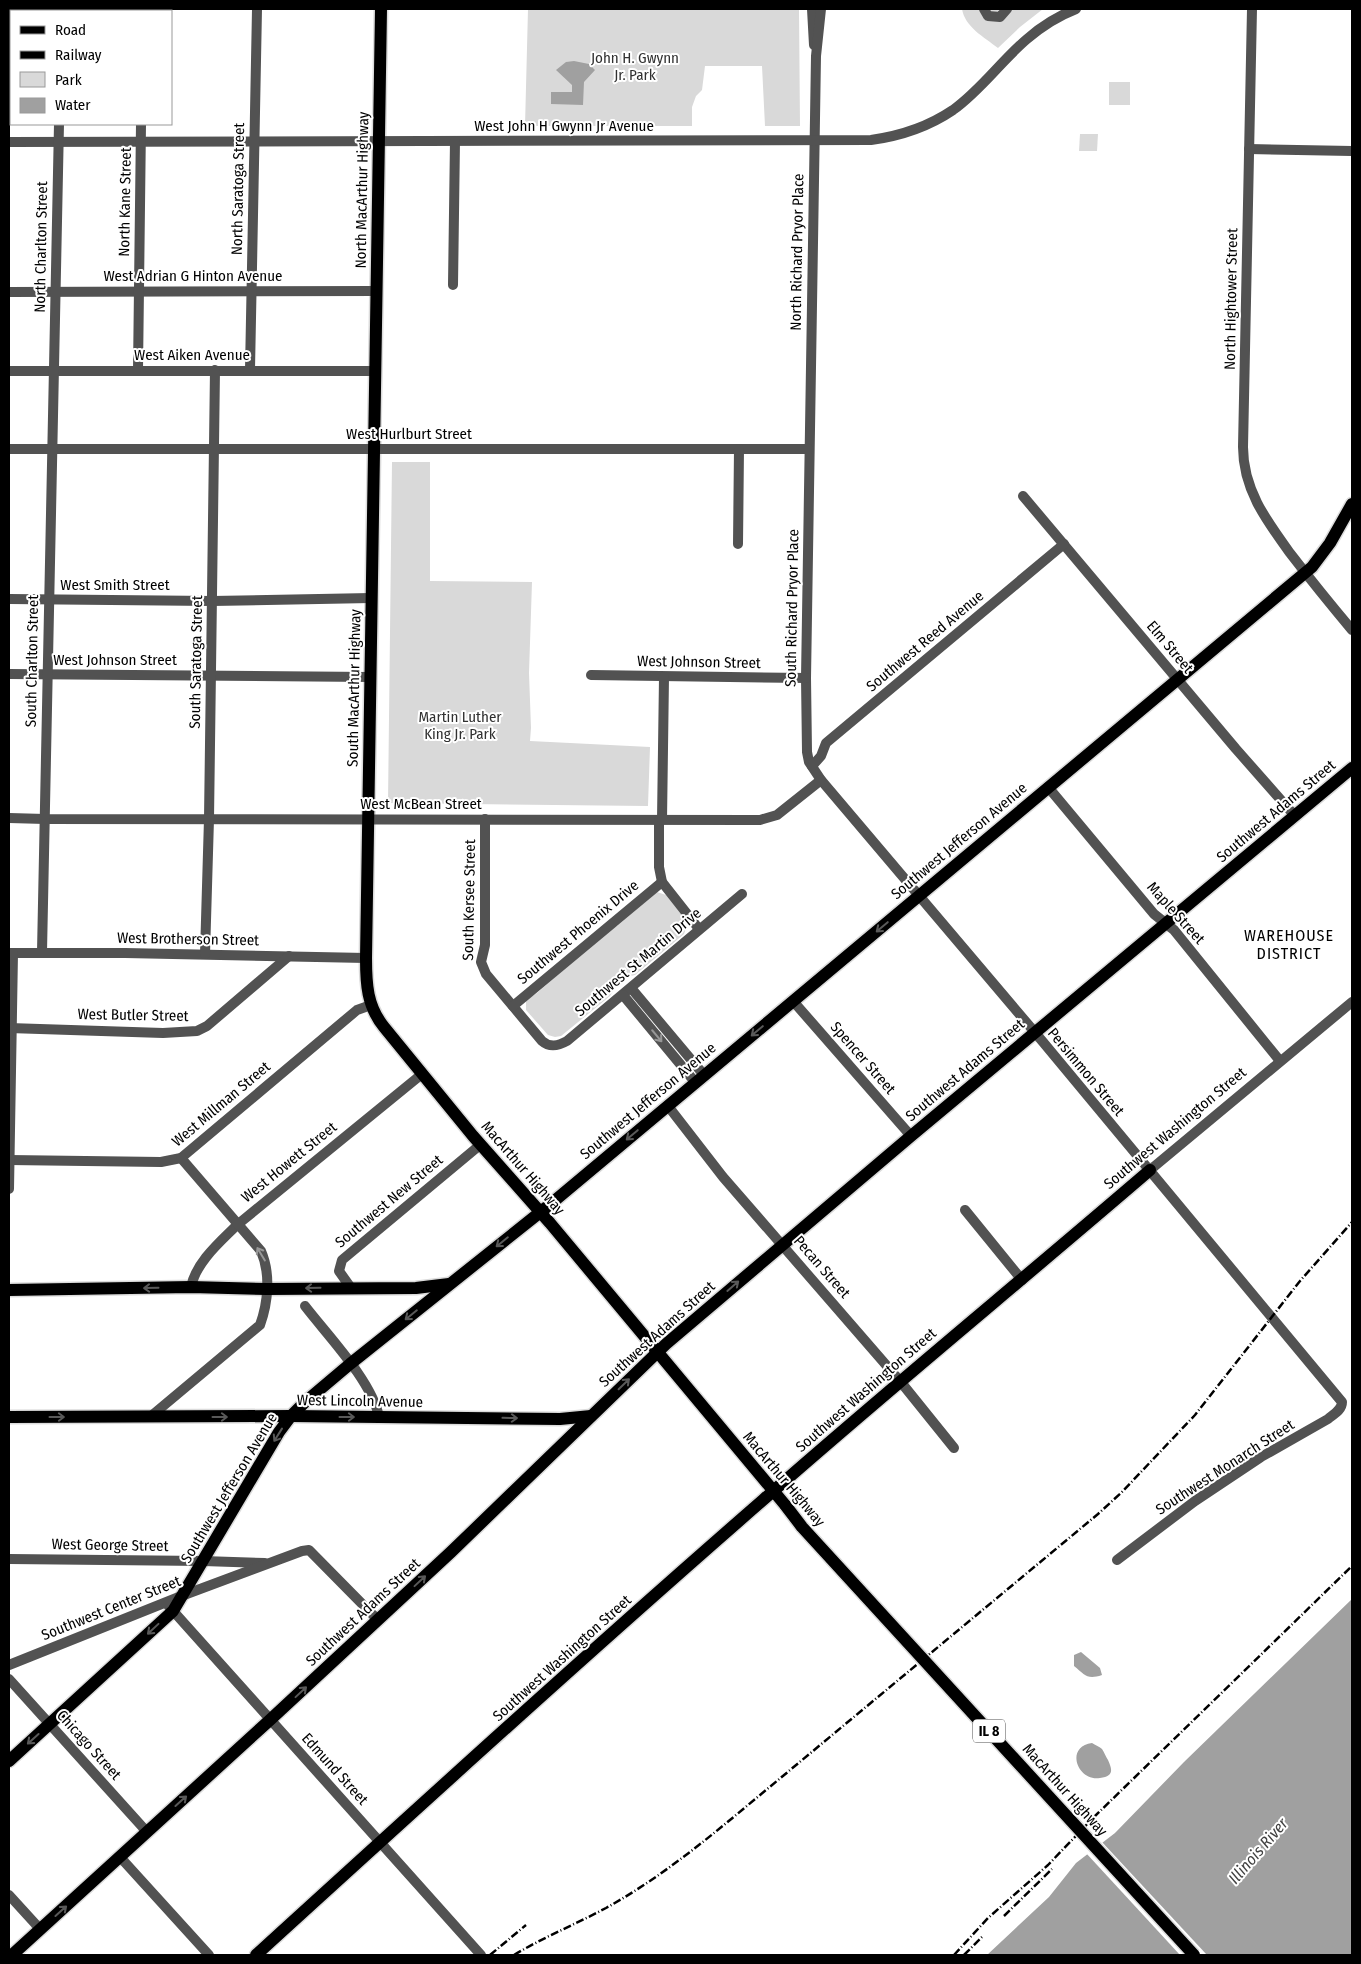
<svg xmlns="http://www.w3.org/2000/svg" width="1361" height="1964" viewBox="0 0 1361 1964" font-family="'Fira Sans Condensed',sans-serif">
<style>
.green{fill:#d9d9d9}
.water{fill:#a0a0a0}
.pier{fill:#fff}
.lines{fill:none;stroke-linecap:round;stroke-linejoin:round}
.major-casing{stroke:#dbdbdb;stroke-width:15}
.minor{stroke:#525252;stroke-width:10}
.major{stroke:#000;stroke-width:12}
.rail{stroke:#000;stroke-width:2.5;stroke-dasharray:8 2.5 1 2.5;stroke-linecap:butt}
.major-bridge-casing{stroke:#dbdbdb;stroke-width:15;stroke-linecap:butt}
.major-bridge{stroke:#000;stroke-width:12}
.oneway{stroke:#595959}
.oneway2{stroke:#979797}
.labels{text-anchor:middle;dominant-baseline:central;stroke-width:4;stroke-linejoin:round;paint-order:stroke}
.shield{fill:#fff;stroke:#4c4c4c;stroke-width:1}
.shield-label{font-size:14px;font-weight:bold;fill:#000}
.park-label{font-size:15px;fill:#303030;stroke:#fff}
.street-label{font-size:15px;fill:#000;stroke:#fff}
.neighbourhood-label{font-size:16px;letter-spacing:1px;fill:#000;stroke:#fff}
.water-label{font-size:16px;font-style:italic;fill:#414141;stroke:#fff}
</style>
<rect width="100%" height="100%" fill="#fff"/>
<g class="green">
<polygon points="528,9 799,9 800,126 765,126 762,66 705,66 702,90 696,96 692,107 692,126 525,126"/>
<path d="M962 9H1043L1020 27 998 48C984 37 965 27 962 9Z"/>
<rect x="1109" y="82" width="21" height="23"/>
<polygon points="1080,134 1098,134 1097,151 1079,151"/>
<polygon points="392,462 430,462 430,581 532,582 529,673 531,728 530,741 650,747 648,806 388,803"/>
<path d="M657 892 666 895 688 922 684 934 635 975C623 977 616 986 610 996L561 1036 555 1037 548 1035 526 1010V1000L537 993 612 927 617 926Z"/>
</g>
<g class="water">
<polygon points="574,61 589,64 595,70 584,82 583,105 551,104 551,92 572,92 572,85 556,70 566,62"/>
<polygon points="1352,1599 1352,1955 987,1955 1049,1897 1076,1863 1115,1833 1184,1762"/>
<path d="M1081 1652 1100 1668 1102 1675C1087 1680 1085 1675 1074 1666V1655Z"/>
<path d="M1092 1743C1095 1745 1100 1747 1102 1749 1104 1752 1106 1757 1108 1760 1113 1771 1113 1776 1100 1778 1078 1782 1064 1747 1092 1743Z"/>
</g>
<polygon class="pier" points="1101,1841 1207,1955 1180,1955 1086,1853"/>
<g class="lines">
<g class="major-casing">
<g id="major">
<path d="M381 9 366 958C366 984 367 1006 384 1027L473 1136 550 1223 786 1506"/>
<polyline points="9,1290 191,1287 267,1289 416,1288 449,1284"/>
<polyline points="9,1417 291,1416 560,1419 591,1416"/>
<polyline points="9,1761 173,1611 279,1432 291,1416 305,1402 350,1364 553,1202 1312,567 1330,543 1352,504"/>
<polyline points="12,1955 271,1719 451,1552 666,1344 911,1136 1352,768"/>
<path d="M256 1955C424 1802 592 1649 763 1500 890 1388 1021 1281 1150 1170"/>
</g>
</g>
<g class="minor">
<polyline points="812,9 814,45"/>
<path d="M821 9 816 56 806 678 807 752 809 762 821 780 1043 1042 1342 1402C1342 1410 1334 1414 1328 1419L1261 1457 1195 1501 1117 1560"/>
<polyline points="984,9 988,16 1000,17 1007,9"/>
<path d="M1252 9 1243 447C1243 489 1266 520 1290 553 1310 579 1331 605 1352 630"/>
<polyline points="60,11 60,9"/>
<polyline points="143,11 144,9"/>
<path d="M9 142 871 140C900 136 928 127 953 110 981 90 1001 61 1027 39 1042 26 1058 16 1076 9"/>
<polyline points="1249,149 1352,151"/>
<polyline points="453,285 455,141"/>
<polyline points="9,292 377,291"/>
<polyline points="138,370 141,124"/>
<polyline points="250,370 257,9"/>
<polyline points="9,371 375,371"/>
<polyline points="9,449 809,449"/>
<polyline points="1023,496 1236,749 1295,816"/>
<polyline points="738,544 739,449"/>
<polyline points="9,599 212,601 371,598"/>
<polyline points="9,674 370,677"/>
<polyline points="591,675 806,678"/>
<polyline points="812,766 821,756 826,743 1064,544"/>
<polyline points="1048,787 1154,914 1174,930 1280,1061"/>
<polyline points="9,818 45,819 760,820 777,815 821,780"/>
<path d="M485 819V945L481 962 486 974 542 1041C550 1048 558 1046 567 1041L742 894"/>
<polyline points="659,820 659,867 662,882 699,929"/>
<polyline points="662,820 664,677"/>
<polyline points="42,952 59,124"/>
<polyline points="9,953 125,953 366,958"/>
<polyline points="205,954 209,819 215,370"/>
<polyline points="631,988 704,1075"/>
<polyline points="623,995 695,1082"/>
<polyline points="793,1001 911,1136"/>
<polyline points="513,1006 662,882"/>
<polyline points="9,1028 163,1033 197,1031 207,1026 289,956"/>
<polyline points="668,1106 723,1177 900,1381 954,1448"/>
<polyline points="9,1160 161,1162 181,1158 357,1010 371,1005"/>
<polyline points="1150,1170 1352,1002"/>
<polyline points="9,1189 13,953"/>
<polyline points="965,1210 1022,1280"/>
<path d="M191 1287C196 1262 220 1242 237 1225L422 1074"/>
<polyline points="351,1288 339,1271 342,1260 480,1145"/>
<path d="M305 1306C328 1336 372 1381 379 1417"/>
<path d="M150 1417 260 1325C268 1303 271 1274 261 1251L181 1158"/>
<polyline points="9,1559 203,1561 265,1563"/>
<polyline points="166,1603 481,1955"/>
<polyline points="9,1665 184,1595 302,1551 309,1550 378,1620"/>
<polyline points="9,1679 147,1832"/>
<polyline points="120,1857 209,1955"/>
<polyline points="9,1895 40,1929"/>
</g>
<use href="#major" class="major"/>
<g class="rail">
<polyline points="1004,1916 1052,1869"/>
<polyline points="490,1955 526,1925"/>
<path d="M514 1955C544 1937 576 1924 606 1908 653 1882 695 1849 736 1815L1098 1514 1122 1492 1195 1415 1300 1281 1352 1222"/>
<polyline points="954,1955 988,1918 1048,1865 1094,1817 1352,1566"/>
<polyline points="964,1955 982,1937"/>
</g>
<g class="major-bridge-casing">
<polyline id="major-bridge" points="786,1506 802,1527 1194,1955"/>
</g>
<use href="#major-bridge" class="major-bridge"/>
</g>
<defs><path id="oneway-shaft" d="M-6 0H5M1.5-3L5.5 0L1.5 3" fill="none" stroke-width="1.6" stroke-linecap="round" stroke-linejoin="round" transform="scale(1.25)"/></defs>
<g class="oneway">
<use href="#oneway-shaft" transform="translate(882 927) rotate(140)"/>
<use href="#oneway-shaft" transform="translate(757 1031) rotate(140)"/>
<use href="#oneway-shaft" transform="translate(632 1135) rotate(140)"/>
<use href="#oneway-shaft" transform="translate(502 1242) rotate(141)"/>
<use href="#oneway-shaft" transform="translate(733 1286) rotate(-41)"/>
<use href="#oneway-shaft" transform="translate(151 1288) rotate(179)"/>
<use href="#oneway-shaft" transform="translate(313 1288) rotate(179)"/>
<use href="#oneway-shaft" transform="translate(411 1315) rotate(141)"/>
<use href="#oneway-shaft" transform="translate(624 1384) rotate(-44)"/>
<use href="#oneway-shaft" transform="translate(57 1417)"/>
<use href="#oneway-shaft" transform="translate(220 1417)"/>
<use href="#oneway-shaft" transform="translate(347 1417)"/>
<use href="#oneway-shaft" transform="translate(510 1418) rotate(1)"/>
<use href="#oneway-shaft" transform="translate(278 1435) rotate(122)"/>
<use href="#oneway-shaft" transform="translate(420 1581) rotate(-43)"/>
<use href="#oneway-shaft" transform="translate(153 1629) rotate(137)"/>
<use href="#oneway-shaft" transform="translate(301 1692) rotate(-43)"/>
<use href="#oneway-shaft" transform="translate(33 1739) rotate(138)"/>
<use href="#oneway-shaft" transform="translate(181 1801) rotate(-42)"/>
<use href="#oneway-shaft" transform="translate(61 1911) rotate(-42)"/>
</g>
<g class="oneway2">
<use href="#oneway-shaft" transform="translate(657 1036) rotate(50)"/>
<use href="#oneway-shaft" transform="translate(261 1254) rotate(-121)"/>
</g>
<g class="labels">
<rect class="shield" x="973" y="1719.5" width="32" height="23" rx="4"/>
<g class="shield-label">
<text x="989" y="1731">IL 8</text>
</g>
<g class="park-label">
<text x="635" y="58">John H. Gwynn<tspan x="635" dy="17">Jr. Park</tspan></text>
<text x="460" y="717">Martin Luther<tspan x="460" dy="17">King Jr. Park</tspan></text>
</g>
<g class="street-label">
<text x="564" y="126">West John H Gwynn Jr Avenue</text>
<text transform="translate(238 189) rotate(-89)">North Saratoga Street</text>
<text transform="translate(362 190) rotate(-89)">North MacArthur Highway</text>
<text transform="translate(125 202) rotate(-89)">North Kane Street</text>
<text transform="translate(41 247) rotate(-89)">North Charlton Street</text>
<text transform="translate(797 252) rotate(-89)">North Richard Pryor Place</text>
<text x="193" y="276">West Adrian G Hinton Avenue</text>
<text transform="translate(1231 299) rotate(-89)">North Hightower Street</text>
<text x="192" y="355">West Aiken Avenue</text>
<text x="409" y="434">West Hurlburt Street</text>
<text x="115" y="585">West Smith Street</text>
<text transform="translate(792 608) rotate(-89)">South Richard Pryor Place</text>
<text transform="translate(925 641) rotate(-40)">Southwest Reed Avenue</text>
<text transform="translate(1170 647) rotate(50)">Elm Street</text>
<text x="115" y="660">West Johnson Street</text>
<text transform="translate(32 661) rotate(-89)">South Charlton Street</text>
<text transform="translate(196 662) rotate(-89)">South Saratoga Street</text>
<text transform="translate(699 662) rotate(1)">West Johnson Street</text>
<text transform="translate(354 688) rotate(-89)">South MacArthur Highway</text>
<text x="421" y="804">West McBean Street</text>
<text transform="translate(1276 811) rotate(-40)">Southwest Adams Street</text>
<text transform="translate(959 841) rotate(-40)">Southwest Jefferson Avenue</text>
<text transform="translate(469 900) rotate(-89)">South Kersee Street</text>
<text transform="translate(1176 913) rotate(48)">Maple Street</text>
<text transform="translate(578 932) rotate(-40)">Southwest Phoenix Drive</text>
<text transform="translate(188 939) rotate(1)">West Brotherson Street</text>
<text transform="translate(638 962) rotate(-40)">Southwest St Martin Drive</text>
<text transform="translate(133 1015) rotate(1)">West Butler Street</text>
<text transform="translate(863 1058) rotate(49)">Spencer Street</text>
<text transform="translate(965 1070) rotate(-40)">Southwest Adams Street</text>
<text transform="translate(1086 1072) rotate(50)">Persimmon Street</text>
<text transform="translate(648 1101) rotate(-40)">Southwest Jefferson Avenue</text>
<text transform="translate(221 1104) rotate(-40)">West Millman Street</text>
<text transform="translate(1175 1128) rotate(-40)">Southwest Washington Street</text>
<text transform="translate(289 1162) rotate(-39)">West Howett Street</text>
<text transform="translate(523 1168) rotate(49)">MacArthur Highway</text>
<text transform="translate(389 1201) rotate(-40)">Southwest New Street</text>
<text transform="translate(822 1267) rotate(49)">Pecan Street</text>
<text transform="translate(657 1334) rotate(-42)">Southwest Adams Street</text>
<text transform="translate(866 1390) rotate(-41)">Southwest Washington Street</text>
<text transform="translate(360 1401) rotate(1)">West Lincoln Avenue</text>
<text transform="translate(1225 1467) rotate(-33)">Southwest Monarch Street</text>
<text transform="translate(784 1479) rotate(50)">MacArthur Highway</text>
<text transform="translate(229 1488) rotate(-59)">Southwest Jefferson Avenue</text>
<text transform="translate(110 1545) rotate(1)">West George Street</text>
<text transform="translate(111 1608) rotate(-22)">Southwest Center Street</text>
<text transform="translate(363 1612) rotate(-43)">Southwest Adams Street</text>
<text transform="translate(562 1658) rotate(-42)">Southwest Washington Street</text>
<text transform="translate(89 1745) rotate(48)">Chicago Street</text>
<text transform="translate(335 1769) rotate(48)">Edmund Street</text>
<text transform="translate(1065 1790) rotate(48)">MacArthur Highway</text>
</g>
<g class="neighbourhood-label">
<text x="1289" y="935">WAREHOUSE<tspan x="1289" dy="18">DISTRICT</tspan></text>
</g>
<g class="water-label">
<text transform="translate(1258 1851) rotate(-49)">Illinois River</text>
</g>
</g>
<rect width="1361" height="1964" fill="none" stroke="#000000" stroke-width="20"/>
<rect x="10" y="10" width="162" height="115" fill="#ffffff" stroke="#999999"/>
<rect x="20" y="26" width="25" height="8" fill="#000000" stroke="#999999"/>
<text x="55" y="35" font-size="15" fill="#000000">Road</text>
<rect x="20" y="51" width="25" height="8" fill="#000000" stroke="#999999"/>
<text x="55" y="60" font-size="15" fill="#000000">Railway</text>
<rect x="20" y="72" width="25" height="15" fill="#d9d9d9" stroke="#999999"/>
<text x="55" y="85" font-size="15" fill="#000000">Park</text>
<rect x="20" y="98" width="25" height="15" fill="#a0a0a0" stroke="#999999"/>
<text x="55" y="110" font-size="15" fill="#000000">Water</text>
</svg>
